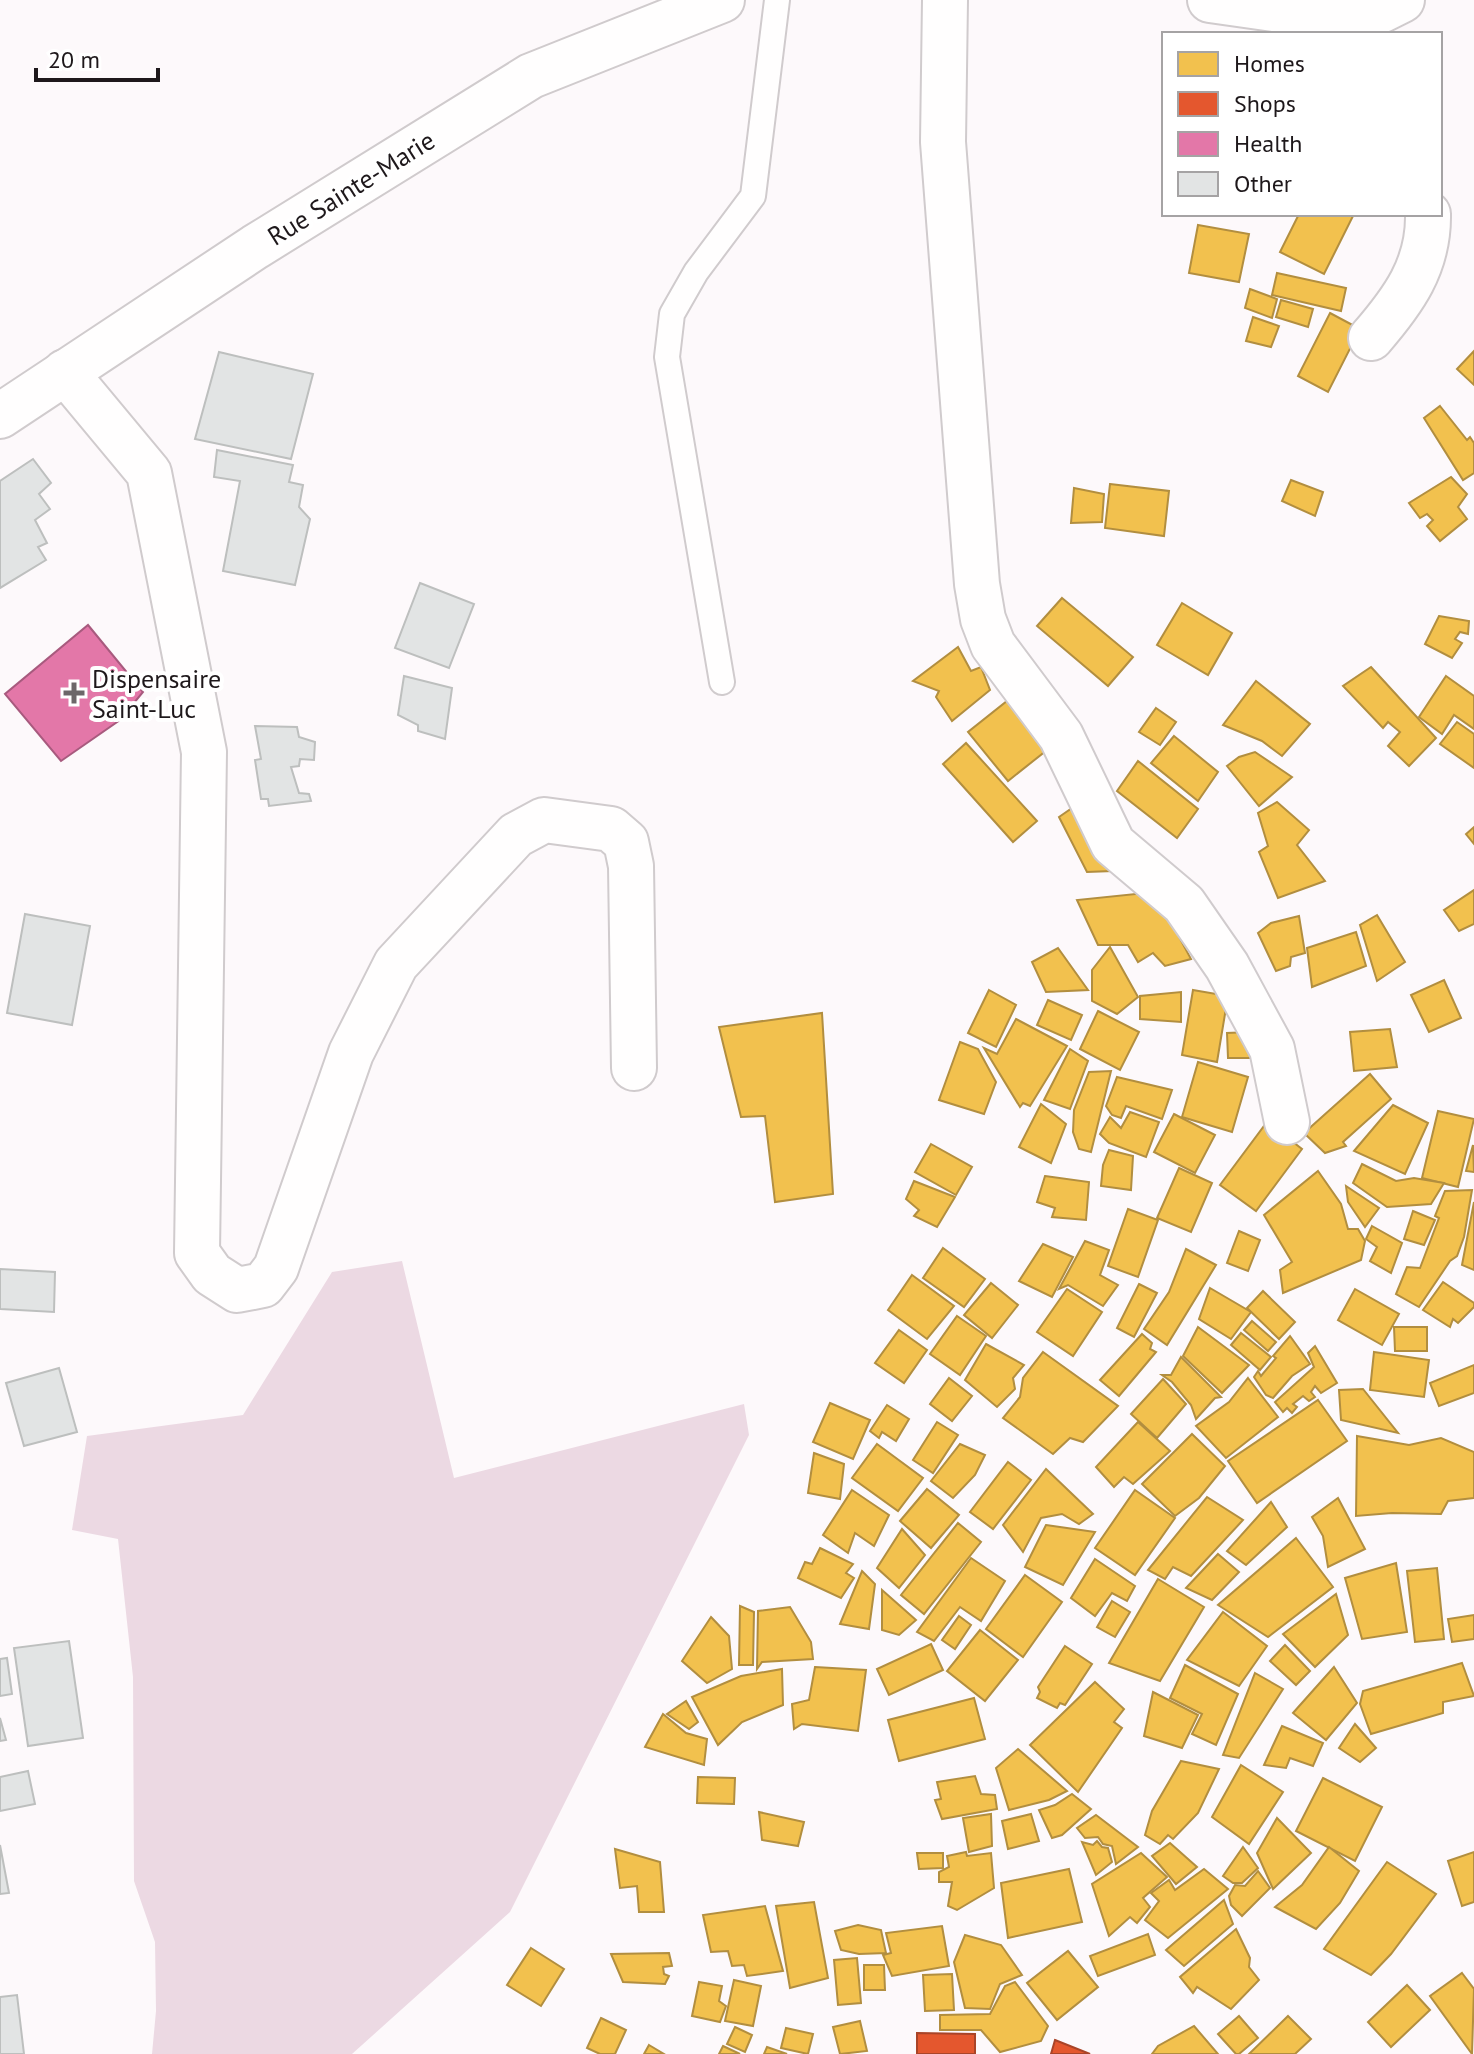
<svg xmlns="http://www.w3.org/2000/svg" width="1474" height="2054" viewBox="0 0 1474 2054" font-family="'PT Sans',sans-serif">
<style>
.green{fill:#ecd9e3}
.homes{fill:#f2c14e;stroke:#b28e3f;stroke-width:2}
.shops{fill:#e4572e;stroke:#a94428;stroke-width:2}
.health{fill:#e377a8;stroke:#a85a7e;stroke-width:2}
.building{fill:#e2e4e4;stroke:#bdbfbe;stroke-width:2}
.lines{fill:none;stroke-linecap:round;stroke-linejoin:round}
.service-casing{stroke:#d0cbcd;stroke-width:28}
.minor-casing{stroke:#d0cbcd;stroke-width:48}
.service{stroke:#fffefe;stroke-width:24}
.minor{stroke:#fffefe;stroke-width:44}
.poi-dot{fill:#6c6769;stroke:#fff;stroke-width:3}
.labels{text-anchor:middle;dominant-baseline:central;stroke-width:8;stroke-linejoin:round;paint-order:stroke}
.street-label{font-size:26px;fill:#1e181b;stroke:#fff}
.poi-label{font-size:26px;fill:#1e181b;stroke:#fff;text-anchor:start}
</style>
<rect width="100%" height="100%" fill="#fdf9fb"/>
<polygon class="green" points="402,1261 454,1478 744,1404 749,1435 510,1912 352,2054 152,2054 156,2011 155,1942 134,1881 133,1677 118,1539 72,1530 87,1436 243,1415 332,1272"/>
<g class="homes">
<polygon points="1299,214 1354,214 1324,274 1280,252"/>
<polygon points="1198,225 1249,234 1239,282 1189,273"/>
<polygon points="1277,273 1346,288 1341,311 1272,295"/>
<polygon points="1250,289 1277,299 1272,318 1245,308"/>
<polygon points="1281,300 1313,309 1308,327 1276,317"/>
<polygon points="1330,313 1360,329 1328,392 1298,376"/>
<polygon points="1253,317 1279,326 1271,347 1246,341"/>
<polygon points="1474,351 1474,385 1457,369"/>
<polygon points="1440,406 1467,440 1470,437 1474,443 1474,473 1463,480 1424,418"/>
<polygon points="1451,477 1467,494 1458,507 1467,519 1440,541 1427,526 1433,520 1427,514 1420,518 1409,503"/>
<polygon points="1291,480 1323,492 1315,516 1282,501"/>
<polygon points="1110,484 1169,491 1164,536 1105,528"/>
<polygon points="1074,488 1104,494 1102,522 1071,523"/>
<polygon points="1062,598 1133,657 1108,686 1037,626"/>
<polygon points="1182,603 1232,633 1208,675 1157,645"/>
<polygon points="1439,616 1469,621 1468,634 1460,632 1455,639 1462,643 1452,658 1425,644"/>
<polygon points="958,647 971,671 981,667 990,690 952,721 936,697 939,691 913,681"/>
<polygon points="1371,667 1436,738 1409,766 1388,746 1400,732 1388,722 1383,728 1343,686"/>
<polygon points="1446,676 1474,696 1474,729 1454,715 1442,734 1419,717"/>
<polygon points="1256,681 1310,724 1282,756 1262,741 1223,725"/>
<polygon points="1007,701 1047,750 1008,781 968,732"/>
<polygon points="1156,708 1176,722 1160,745 1139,732"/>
<polygon points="1457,722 1474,734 1474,768 1440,744"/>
<polygon points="1174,736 1218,772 1198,801 1151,763"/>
<polygon points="966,743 1037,821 1013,842 943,764"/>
<polygon points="1255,752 1292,777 1259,806 1227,766 1239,757"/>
<polygon points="1138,761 1198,809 1177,838 1117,791"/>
<polygon points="1277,802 1309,830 1297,845 1325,881 1278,898 1259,852 1268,846 1258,813"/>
<polygon points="1075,806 1112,871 1087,872 1059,817"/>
<polygon points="1474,827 1474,844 1466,834"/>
<polygon points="1474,890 1474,924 1459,931 1444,910"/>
<polygon points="1155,892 1191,959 1165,966 1153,953 1138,962 1128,945 1098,945 1077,900"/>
<polygon points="1377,915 1405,962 1377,981 1360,925"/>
<polygon points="1299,916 1305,953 1291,957 1290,966 1276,971 1258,933 1271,923"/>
<polygon points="1356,932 1366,966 1312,987 1307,948"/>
<polygon points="1110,947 1138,997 1117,1014 1092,1001 1092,970"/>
<polygon points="1058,948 1088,990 1046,992 1032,962"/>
<polygon points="1444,980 1461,1018 1429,1032 1411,995"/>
<polygon points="989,990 1016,1005 996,1047 968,1033"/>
<polygon points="1193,990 1228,996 1217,1062 1182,1055"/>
<polygon points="1181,992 1181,1022 1140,1019 1140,996"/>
<polygon points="1048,1000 1082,1015 1071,1040 1037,1025"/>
<polygon points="1098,1011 1139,1032 1120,1070 1080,1049"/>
<polygon points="822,1013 833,1194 775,1202 765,1116 741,1117 719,1027"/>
<polygon points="1016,1019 1067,1046 1030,1106 1023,1103 1020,1107 984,1048 997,1054"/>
<polygon points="1390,1029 1397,1067 1354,1071 1350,1032"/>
<polygon points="1250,1032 1250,1058 1228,1058 1227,1033"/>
<polygon points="960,1042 978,1049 996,1082 984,1114 939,1100"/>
<polygon points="1070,1049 1088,1061 1070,1109 1044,1100"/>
<polygon points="1198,1062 1248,1077 1232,1132 1182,1117"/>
<polygon points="1111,1071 1091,1152 1079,1149 1073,1132 1074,1110 1089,1072"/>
<polygon points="1370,1074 1391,1099 1343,1142 1346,1146 1325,1153 1304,1133"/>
<polygon points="1117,1077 1172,1090 1162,1119 1126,1106 1121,1118 1112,1115 1106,1106"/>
<polygon points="1041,1104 1066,1124 1051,1163 1019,1147"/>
<polygon points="1393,1105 1428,1123 1405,1174 1354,1151"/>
<polygon points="1438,1111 1474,1119 1458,1187 1422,1178"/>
<polygon points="1130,1112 1159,1122 1146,1157 1109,1143 1100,1134 1110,1117 1121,1128"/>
<polygon points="1174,1114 1215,1135 1195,1173 1154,1152"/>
<polygon points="1267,1122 1302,1149 1256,1211 1220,1185"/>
<polygon points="931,1144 972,1167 956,1195 915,1172"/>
<polygon points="1473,1145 1474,1172 1466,1171"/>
<polygon points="1109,1150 1133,1156 1131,1190 1101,1186 1103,1165"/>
<polygon points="1362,1164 1396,1181 1414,1178 1444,1183 1431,1204 1387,1207 1353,1183"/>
<polygon points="1179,1168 1212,1183 1191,1232 1157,1218"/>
<polygon points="1318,1171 1341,1204 1348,1229 1358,1229 1365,1241 1361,1260 1283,1293 1280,1270 1292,1262 1264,1215"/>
<polygon points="1045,1176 1089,1182 1086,1220 1052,1217 1055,1208 1037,1202"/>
<polygon points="914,1181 955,1197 937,1227 914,1216 919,1210 906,1199"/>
<polygon points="1346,1186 1379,1208 1365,1227 1348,1202"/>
<polygon points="1472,1190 1464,1237 1457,1256 1450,1261 1419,1307 1396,1294 1407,1267 1420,1268 1439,1218 1435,1216 1445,1191"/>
<polygon points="1474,1202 1474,1270 1462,1265"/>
<polygon points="1128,1209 1158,1220 1138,1277 1108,1266"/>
<polygon points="1413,1211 1435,1220 1424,1245 1404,1239"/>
<polygon points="1372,1226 1402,1243 1391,1273 1370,1261 1377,1247 1366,1239"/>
<polygon points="1239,1231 1260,1240 1248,1271 1227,1263"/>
<polygon points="1085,1241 1109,1250 1100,1275 1118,1285 1103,1306 1068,1285 1059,1289"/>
<polygon points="1043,1244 1073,1257 1052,1297 1019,1281"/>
<polygon points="943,1248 985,1279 964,1307 923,1278"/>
<polygon points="1186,1249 1216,1265 1167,1345 1144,1329 1169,1292"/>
<polygon points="912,1275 954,1306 927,1339 888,1310"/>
<polygon points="1443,1282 1474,1303 1474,1307 1458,1323 1453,1319 1450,1327 1423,1310"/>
<polygon points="991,1283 1018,1305 992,1338 964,1315"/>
<polygon points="1139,1284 1157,1293 1134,1337 1117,1328"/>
<polygon points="1210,1288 1251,1312 1231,1339 1199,1319"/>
<polygon points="1067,1289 1102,1312 1073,1356 1037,1332"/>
<polygon points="1355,1289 1399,1314 1382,1345 1338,1320"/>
<polygon points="1263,1291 1295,1322 1279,1339 1247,1308"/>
<polygon points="957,1316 986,1336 960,1375 930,1354"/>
<polygon points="1252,1321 1276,1342 1268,1351 1244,1330"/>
<polygon points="1198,1327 1249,1365 1222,1393 1183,1356"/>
<polygon points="1394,1327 1427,1327 1427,1351 1395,1351"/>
<polygon points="899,1330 927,1350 904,1383 875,1363"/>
<polygon points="1241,1333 1271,1357 1260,1370 1231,1345"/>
<polygon points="1142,1334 1152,1343 1150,1349 1156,1352 1119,1396 1100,1380"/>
<polygon points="1290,1336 1310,1364 1292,1376 1273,1398 1266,1395 1254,1377 1258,1371 1261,1376 1276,1358 1273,1356"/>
<polygon points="986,1344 1024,1365 1013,1378 1015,1389 997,1407 965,1380"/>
<polygon points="1315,1346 1337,1383 1321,1393 1315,1386 1311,1392 1315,1397 1309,1401 1303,1396 1293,1404 1297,1407 1292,1413 1287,1408 1283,1412 1275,1402 1314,1367 1308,1353"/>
<polygon points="1043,1352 1118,1406 1083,1442 1070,1438 1053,1454 1003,1418 1020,1397 1023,1378"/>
<polygon points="1374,1352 1429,1360 1424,1397 1370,1390"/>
<polygon points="1181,1357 1221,1397 1215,1398 1196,1419 1191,1405 1172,1382 1162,1375 1171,1375"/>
<polygon points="1474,1365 1474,1393 1439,1406 1430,1383"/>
<polygon points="949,1378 972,1396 952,1421 930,1404"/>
<polygon points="1248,1378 1278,1417 1226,1458 1196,1426 1229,1402"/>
<polygon points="1163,1379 1186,1404 1157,1438 1131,1414"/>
<polygon points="1363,1389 1398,1433 1341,1420 1339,1390"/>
<polygon points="1318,1400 1347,1441 1257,1503 1228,1461"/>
<polygon points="830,1403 870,1420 853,1459 813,1442"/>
<polygon points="887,1405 909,1419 896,1441 882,1432 879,1438 870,1431"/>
<polygon points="937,1422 958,1435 933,1473 913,1460"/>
<polygon points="1138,1422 1170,1451 1133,1484 1124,1477 1114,1487 1096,1467"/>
<polygon points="1192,1434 1225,1466 1199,1498 1175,1516 1142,1484"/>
<polygon points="1357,1436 1409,1445 1441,1438 1474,1452 1474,1498 1448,1501 1441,1514 1392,1513 1356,1516"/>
<polygon points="877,1444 923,1478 898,1511 852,1478"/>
<polygon points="960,1444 985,1455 975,1475 953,1498 931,1481"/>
<polygon points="814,1453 844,1464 840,1499 808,1493"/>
<polygon points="1008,1462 1031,1480 993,1529 970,1512"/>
<polygon points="1046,1469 1093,1514 1079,1524 1062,1514 1041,1518 1023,1552 1003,1525"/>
<polygon points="927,1489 959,1515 931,1548 900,1521"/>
<polygon points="852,1490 889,1515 874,1546 855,1533 848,1553 823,1535"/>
<polygon points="1135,1490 1175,1518 1135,1575 1095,1548"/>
<polygon points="1207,1497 1243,1520 1191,1576 1173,1567 1165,1579 1148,1570"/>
<polygon points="1338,1498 1365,1549 1328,1567 1323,1536 1312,1517"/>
<polygon points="1271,1502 1287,1527 1246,1565 1227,1551"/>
<polygon points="958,1523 981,1542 924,1614 901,1595"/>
<polygon points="1046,1525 1095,1532 1063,1585 1025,1567"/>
<polygon points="902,1529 925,1555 899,1588 877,1568"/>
<polygon points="1296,1538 1333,1587 1268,1637 1218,1605"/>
<polygon points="820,1548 853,1564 846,1573 854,1578 841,1598 798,1578 805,1562 812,1564"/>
<polygon points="1218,1554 1239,1572 1212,1600 1186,1588"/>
<polygon points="971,1558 1005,1581 981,1621 960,1607 934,1641 917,1632"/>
<polygon points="1095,1559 1135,1586 1127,1601 1112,1593 1095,1616 1071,1598"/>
<polygon points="1396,1563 1407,1632 1362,1639 1345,1578"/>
<polygon points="1437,1568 1444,1639 1415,1642 1407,1571"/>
<polygon points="862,1571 875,1584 869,1629 840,1624"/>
<polygon points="1025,1575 1062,1602 1023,1657 986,1629"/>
<polygon points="1158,1579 1204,1607 1160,1681 1109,1663"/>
<polygon points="882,1590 916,1620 899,1635 882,1630"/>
<polygon points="1336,1594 1348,1635 1315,1667 1283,1634"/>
<polygon points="1112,1601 1130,1612 1115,1637 1097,1627"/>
<polygon points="740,1606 754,1612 753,1665 739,1665"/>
<polygon points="790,1607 811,1642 813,1659 762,1662 757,1669 758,1611"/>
<polygon points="1223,1612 1267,1646 1239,1686 1187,1660"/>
<polygon points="1474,1615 1474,1639 1452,1642 1448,1619"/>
<polygon points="959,1616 971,1625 955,1649 942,1640"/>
<polygon points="711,1617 729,1636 732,1669 707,1683 682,1661"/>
<polygon points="980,1630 1018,1660 985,1701 947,1671"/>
<polygon points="931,1644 943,1670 889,1695 877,1669"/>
<polygon points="1285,1645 1310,1671 1296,1685 1270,1661"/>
<polygon points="1065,1646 1092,1664 1065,1705 1060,1703 1057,1708 1037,1698 1040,1692 1038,1687"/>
<polygon points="1462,1663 1474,1696 1443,1702 1443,1713 1371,1734 1360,1704 1363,1691"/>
<polygon points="1185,1665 1238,1694 1216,1745 1192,1734 1202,1714 1170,1698"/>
<polygon points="815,1667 866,1670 858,1731 802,1724 794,1729 792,1704 809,1700"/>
<polygon points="1334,1667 1357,1703 1326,1740 1293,1713"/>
<polygon points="782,1669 783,1705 742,1722 718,1745 692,1697 741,1676"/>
<polygon points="1255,1673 1283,1689 1239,1758 1223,1755"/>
<polygon points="1095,1682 1124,1709 1114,1722 1122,1728 1078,1792 1030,1745"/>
<polygon points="1153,1692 1198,1715 1182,1748 1144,1736"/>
<polygon points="974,1698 985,1739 899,1761 888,1720"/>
<polygon points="686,1701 698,1722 689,1729 667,1714"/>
<polygon points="663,1714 686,1733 707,1739 704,1765 645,1747"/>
<polygon points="1355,1724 1376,1748 1360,1762 1339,1748"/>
<polygon points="1282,1726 1323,1743 1313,1766 1290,1758 1286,1768 1264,1765"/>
<polygon points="1018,1749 1067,1791 1049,1800 1009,1810 996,1768"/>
<polygon points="1181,1761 1219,1769 1198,1813 1173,1839 1168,1835 1160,1844 1145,1835 1152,1811"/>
<polygon points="1241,1765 1283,1792 1249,1844 1212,1817"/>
<polygon points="975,1776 981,1794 995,1795 997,1809 942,1819 935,1800 941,1799 937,1782"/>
<polygon points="698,1777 735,1778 734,1804 697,1803"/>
<polygon points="1323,1778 1382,1807 1355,1861 1296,1831"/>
<polygon points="1072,1794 1091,1809 1062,1835 1052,1838 1039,1810 1055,1805"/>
<polygon points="759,1812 804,1822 798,1846 762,1840"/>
<polygon points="991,1814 992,1846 969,1852 963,1818"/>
<polygon points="1031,1814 1039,1841 1008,1849 1002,1821"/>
<polygon points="1096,1815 1138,1847 1116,1864 1112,1846 1103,1844 1098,1837 1085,1838 1077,1828"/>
<polygon points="1277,1818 1311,1853 1273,1889 1257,1853"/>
<polygon points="1097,1841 1102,1847 1108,1848 1112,1862 1096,1875 1082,1842 1093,1845"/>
<polygon points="1170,1843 1197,1867 1176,1884 1152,1856"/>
<polygon points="1243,1847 1258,1868 1242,1883 1233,1883 1223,1876"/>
<polygon points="1329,1847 1359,1871 1340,1903 1316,1929 1275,1907 1302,1885"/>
<polygon points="615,1849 660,1862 664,1912 639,1912 637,1886 620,1888"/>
<polygon points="966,1852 967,1856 991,1853 994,1888 957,1910 948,1906 952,1882 939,1882 939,1872 949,1867 947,1856"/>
<polygon points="1474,1852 1474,1902 1462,1906 1448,1861"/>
<polygon points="917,1853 943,1853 943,1868 919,1869"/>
<polygon points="1141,1853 1167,1877 1143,1898 1150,1907 1137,1923 1130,1917 1109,1936 1092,1884"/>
<polygon points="1387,1862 1436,1894 1391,1954 1371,1975 1324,1949"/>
<polygon points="1069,1869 1082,1922 1008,1938 1001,1883"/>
<polygon points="1204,1869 1228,1889 1168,1938 1145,1920 1159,1901 1151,1893 1169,1880 1175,1890"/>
<polygon points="1258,1871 1270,1888 1242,1916 1231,1905 1229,1896 1235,1885 1245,1886"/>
<polygon points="1224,1900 1233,1924 1184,1966 1166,1950"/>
<polygon points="814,1902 828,1978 790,1988 776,1906"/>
<polygon points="765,1906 783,1971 747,1976 744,1965 732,1966 728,1951 711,1952 703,1915"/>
<polygon points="858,1925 881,1930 886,1953 859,1954 841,1950 835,1931"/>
<polygon points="942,1926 949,1966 892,1976 883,1955 891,1953 886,1933"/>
<polygon points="1236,1929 1250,1958 1249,1967 1259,1980 1231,2009 1197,1987 1193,1993 1180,1977"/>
<polygon points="1148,1934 1155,1955 1098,1976 1090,1956"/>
<polygon points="965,1935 1001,1945 1022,1975 1000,1984 990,2009 965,2008 954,1962"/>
<polygon points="531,1948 564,1969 541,2006 507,1985"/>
<polygon points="1068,1951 1098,1987 1057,2020 1027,1983"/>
<polygon points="669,1953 672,1966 663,1967 664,1974 669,1976 665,1984 623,1982 611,1954"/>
<polygon points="857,1958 861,2003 838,2005 834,1960"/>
<polygon points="864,1965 884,1965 885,1990 864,1990"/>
<polygon points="1462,1973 1474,1989 1472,2054 1430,1996"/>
<polygon points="952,1974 954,2010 925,2011 923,1975"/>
<polygon points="734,1980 761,1986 753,2026 725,2021"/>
<polygon points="699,1982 722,1986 719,2001 726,2006 720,2022 692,2016"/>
<polygon points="1015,1982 1048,2026 1041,2041 1000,2052 981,2030 940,2030 940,2015 990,2014 1005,1986"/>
<polygon points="1407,1985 1430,2010 1391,2047 1368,2022"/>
<polygon points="1239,2016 1258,2038 1239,2054 1236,2054 1218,2034"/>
<polygon points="1288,2016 1311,2039 1295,2054 1249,2054"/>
<polygon points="601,2018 626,2030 615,2054 600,2054 587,2048"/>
<polygon points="860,2021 867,2051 840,2054 833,2027"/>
<polygon points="1194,2026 1218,2054 1152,2054 1158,2046"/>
<polygon points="735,2027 752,2035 745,2052 727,2044"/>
<polygon points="786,2028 813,2034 808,2054 781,2048"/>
<polygon points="649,2045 664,2054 644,2054"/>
<polygon points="723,2046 740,2054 719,2054"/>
<polygon points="767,2047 787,2054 764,2054"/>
</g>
<g class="shops">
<polygon points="917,2033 975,2034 975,2054 917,2054"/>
<polygon points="1055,2040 1090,2054 1051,2054"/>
</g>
<polygon class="health" points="88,625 143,692 120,720 61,761 5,694"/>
<g class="building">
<polygon points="219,352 313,374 291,459 195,439"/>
<polygon points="217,450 293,465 289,482 303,485 299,507 310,519 295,585 223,571 240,481 214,477"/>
<polygon points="33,459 51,483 39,494 50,509 35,520 47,543 38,547 46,560 0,588 0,481"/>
<polygon points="420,583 474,604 449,668 395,648"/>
<polygon points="404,676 452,688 445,739 418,731 418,725 398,715"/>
<polygon points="255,726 297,727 299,737 315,742 314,760 300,759 299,766 291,767 299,793 309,794 311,801 269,806 268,799 261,799 255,760 261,759"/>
<polygon points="25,914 90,926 72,1025 7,1013"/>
<polygon points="0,1269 55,1272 54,1312 0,1309"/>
<polygon points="59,1368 77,1432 24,1446 6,1383"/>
<polygon points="69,1641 83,1738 28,1746 14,1648"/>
<polygon points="7,1658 12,1694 0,1696 0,1659"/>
<polygon points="0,1718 6,1740 0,1741"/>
<polygon points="28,1771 35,1804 0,1811 0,1777"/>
<polygon points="0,1845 9,1893 0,1894"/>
<polygon points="17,1995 24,2054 0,2054 0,1997"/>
</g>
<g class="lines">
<g class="service-casing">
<polyline id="service" points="722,682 667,357 672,314 696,272 753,196 777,0"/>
</g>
<g class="minor-casing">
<g id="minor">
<polyline points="945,0 943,142 977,584 983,619 993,645 1061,736 1113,844 1184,904 1227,966 1272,1049 1287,1122"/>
<polyline points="1210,0 1345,19 1382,10 1402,0"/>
<path d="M1371 338C1403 301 1429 266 1428 214"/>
<polyline points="65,372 149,473 204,752 197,1253 212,1274 237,1290 263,1285 276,1268 351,1053 396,964 516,835 544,820 611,829 626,842 631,866 634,1068"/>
<polyline points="0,416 255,247 531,76 722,0"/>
</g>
</g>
<use href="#service" class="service"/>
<use href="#minor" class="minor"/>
</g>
<path class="poi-dot" d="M70 681h8v8h8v8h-8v8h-8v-8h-8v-8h8z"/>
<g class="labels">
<g class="street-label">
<text transform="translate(351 188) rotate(-32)">Rue Sainte-Marie</text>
</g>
<g class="poi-label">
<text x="92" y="678">Dispensaire<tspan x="92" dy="30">Saint-Luc</tspan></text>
</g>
</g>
<rect x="1162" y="32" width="280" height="184" fill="#ffffff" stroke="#a5a3a4" stroke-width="2"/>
<rect x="1178" y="52" width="40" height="24" fill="#f2c14e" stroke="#a5a3a4" stroke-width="2"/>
<text x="1234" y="72" font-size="24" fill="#1e181b">Homes</text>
<rect x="1178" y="92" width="40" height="24" fill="#e4572e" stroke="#a5a3a4" stroke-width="2"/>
<text x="1234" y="112" font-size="24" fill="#1e181b">Shops</text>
<rect x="1178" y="132" width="40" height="24" fill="#e377a8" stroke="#a5a3a4" stroke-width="2"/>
<text x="1234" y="152" font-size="24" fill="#1e181b">Health</text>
<rect x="1178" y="172" width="40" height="24" fill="#e2e4e4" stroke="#a5a3a4" stroke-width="2"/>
<text x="1234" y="192" font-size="24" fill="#1e181b">Other</text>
<path d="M36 68v12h122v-12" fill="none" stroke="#1e181b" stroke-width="4"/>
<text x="48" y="68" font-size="24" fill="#1e181b" stroke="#ffffff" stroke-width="6" paint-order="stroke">20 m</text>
</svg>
